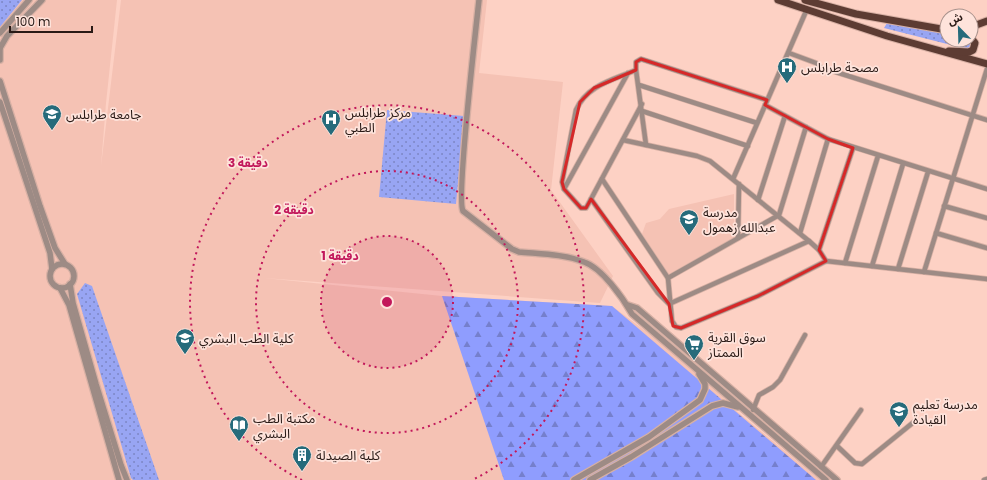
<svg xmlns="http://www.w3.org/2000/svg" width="987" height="480" viewBox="0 0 987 480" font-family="Poppins,'Noto Sans Arabic',sans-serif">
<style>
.built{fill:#f5c2b4}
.green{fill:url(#green-dots)}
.forest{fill:url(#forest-firs)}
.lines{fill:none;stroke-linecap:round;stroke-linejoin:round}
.minor-casing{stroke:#d7b0a4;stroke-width:6}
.tertiary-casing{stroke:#d7b0a4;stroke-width:8}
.trunk-casing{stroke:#d7b0a4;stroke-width:9}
.minor{stroke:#9d8b85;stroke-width:4.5}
.tertiary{stroke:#9d8b85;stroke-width:5.5}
.trunk{stroke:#5d3c33;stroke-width:7}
.marked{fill:none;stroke:#d62828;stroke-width:3;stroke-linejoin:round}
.ring{fill:none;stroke:#c2185b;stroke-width:2;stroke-dasharray:2 4}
.labels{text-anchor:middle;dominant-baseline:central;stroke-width:3.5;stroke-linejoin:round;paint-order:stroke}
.poi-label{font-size:13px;fill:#291915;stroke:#fee3db;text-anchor:start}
.centre{fill:#c2185b;stroke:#fee3db;stroke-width:2}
.ring-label{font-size:12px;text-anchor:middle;font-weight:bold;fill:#c2185b;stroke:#fee3db;stroke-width:3.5;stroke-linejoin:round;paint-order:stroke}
</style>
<defs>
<pattern id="green-dots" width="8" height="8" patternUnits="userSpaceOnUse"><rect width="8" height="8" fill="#98a5f3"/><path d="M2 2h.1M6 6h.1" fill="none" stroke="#7c86c4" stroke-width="1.8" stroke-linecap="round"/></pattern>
<pattern id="forest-firs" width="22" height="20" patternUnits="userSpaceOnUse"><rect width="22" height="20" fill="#8f9dfe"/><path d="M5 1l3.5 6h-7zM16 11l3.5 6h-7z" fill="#757fcc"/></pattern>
</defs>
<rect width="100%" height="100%" fill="#fdd1c4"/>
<g class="built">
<polygon points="0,0 117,0 106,103 101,166 121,0 487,0 479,73 563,82 551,190 613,276 600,303 264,278 442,296 612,306 694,367 734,409 820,480 0,480"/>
<polygon points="734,194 734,238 668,276 642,234 646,223 660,219 669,209"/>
</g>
<g class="green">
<polygon points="0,0 22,0 0,27"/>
<polygon points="887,23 947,33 947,40 972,40 971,48 963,48 884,28"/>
<polygon points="387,110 464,116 456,204 379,197"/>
<polygon points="85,283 92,286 159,480 133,480 131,478 77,294"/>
</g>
<polygon class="forest" points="442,296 612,306 816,480 504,480"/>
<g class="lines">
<g class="minor-casing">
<g id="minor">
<polyline points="789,53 816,63 820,67 987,120"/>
<path d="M636 70C613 80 587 85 576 110L562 182 564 189 581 208H586L591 199 642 104"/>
<polyline points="639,85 757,123"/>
<polyline points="765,105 828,139 987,189"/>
<polyline points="642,111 748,146"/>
<polyline points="623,140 697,156 710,161 809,241 819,250 826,261"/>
<polyline points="646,145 636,70 636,62 641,59 767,100"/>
<polyline points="602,179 668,278 672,321 676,327 681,328 758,296 826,261 987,279"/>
<polyline points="733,179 807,9"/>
<polyline points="564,189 628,73"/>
<polyline points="591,199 658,293 669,304 809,241"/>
<polyline points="758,200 785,116"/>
<polyline points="944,206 987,218"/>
<polyline points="800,233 828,139"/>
<polyline points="936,233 987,248"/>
<polyline points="738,238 739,184"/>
<polyline points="819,250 853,148"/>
<polyline points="845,263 878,156"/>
<polyline points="872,266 903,164"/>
<polyline points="898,269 928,172"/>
<polyline points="924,272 987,69"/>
<polyline points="668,278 779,215 806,127"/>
<polyline points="753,410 759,395 773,387 780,380 805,335"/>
<polyline points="837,446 855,463 862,464 915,421"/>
<polyline points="821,467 861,410"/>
<polyline points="984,480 987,479"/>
</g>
</g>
<g class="tertiary-casing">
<g id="tertiary">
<path d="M479 0C476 28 456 199 463 211L512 249 519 252C540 254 564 254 584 262 602 268 623 298 632 314L826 480"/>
<polyline points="0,33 29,0"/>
<polyline points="0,48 7,36 42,0"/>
<polyline points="0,49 0,60"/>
<polyline points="0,81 40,206 55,248 65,264"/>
<polyline points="0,102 50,253 52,269"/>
<circle cx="62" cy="276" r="12"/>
<polyline points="70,284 73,303 96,384 121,465 127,480"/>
<polyline points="60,288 69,305 119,480"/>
<polyline points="628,305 637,308 837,480"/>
<polyline points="574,480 649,437 700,400 705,389 705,384 699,374"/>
<polyline points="590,480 631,457 712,406 723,403 738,407"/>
</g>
</g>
<g class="trunk-casing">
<g id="trunk">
<polyline points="778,0 887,36 987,64"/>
<polyline points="805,0 856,14 947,30"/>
<polyline points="971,27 987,21"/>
<polyline points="949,51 969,52 973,50 975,43 971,38"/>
</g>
</g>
<use href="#minor" class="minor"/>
<use href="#tertiary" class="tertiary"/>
<use href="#trunk" class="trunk"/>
</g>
<path class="marked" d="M641 59 767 100 765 105 828 139 853 148 819 250 826 261 758 296 681 328 673 326 669 304 591 199 586 208H581L564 189 562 182 580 102 594 88 636 70V62Z"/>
<circle cx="387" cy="302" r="66" fill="#c2185b" fill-opacity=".12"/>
<g class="ring">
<circle cx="387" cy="302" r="66"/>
<circle cx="387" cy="302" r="131"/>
<path d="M302 480A197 197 0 1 1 472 480"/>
</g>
<defs>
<g id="hospital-pin" transform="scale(1)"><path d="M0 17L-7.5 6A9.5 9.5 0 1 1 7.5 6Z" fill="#266b7b" stroke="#fee3db"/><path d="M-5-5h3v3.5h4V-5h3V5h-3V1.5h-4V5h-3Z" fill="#fff"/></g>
<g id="university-pin" transform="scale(1)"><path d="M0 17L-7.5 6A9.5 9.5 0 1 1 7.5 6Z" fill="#266b7b" stroke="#fee3db"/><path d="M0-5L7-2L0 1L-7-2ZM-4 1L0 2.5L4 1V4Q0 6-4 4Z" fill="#fff"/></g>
<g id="school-pin" transform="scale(1)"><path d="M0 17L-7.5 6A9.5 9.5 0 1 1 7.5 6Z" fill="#266b7b" stroke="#fee3db"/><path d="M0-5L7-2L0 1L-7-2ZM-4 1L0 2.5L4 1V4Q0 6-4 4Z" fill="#fff"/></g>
<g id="supermarket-pin" transform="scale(1)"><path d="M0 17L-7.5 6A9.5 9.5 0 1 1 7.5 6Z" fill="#266b7b" stroke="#fee3db"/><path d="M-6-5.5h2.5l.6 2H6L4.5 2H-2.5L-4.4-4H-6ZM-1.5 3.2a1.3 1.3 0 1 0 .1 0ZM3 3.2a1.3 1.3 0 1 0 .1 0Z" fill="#fff"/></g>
<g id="library-pin" transform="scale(1)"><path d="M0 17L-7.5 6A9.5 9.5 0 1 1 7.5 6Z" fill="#266b7b" stroke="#fee3db"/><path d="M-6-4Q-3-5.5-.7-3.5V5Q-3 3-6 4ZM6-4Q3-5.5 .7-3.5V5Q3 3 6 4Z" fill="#fff"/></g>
<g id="building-pin" transform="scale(1)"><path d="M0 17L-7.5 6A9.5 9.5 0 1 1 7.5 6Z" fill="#266b7b" stroke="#fee3db"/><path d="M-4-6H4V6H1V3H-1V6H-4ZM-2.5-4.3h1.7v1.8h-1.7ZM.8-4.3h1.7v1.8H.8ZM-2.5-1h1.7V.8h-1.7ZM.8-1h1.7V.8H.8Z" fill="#fff"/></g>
</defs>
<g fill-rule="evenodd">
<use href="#hospital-pin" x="787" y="67"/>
<use href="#university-pin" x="52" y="114"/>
<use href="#hospital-pin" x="331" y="119"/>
<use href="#school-pin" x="689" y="219"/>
<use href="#university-pin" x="185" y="338"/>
<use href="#supermarket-pin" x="694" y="344"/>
<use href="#school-pin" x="899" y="411"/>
<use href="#library-pin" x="239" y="425"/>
<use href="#building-pin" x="302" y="455"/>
</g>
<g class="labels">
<g class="poi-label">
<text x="801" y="67">مصحة طرابلس</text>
<text x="345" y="112">مركز طرابلس<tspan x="345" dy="15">الطبي</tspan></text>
<text x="66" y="114">جامعة طرابلس</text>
<text x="703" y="212">مدرسة<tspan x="703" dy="15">عبدالله زهمول</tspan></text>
<text x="708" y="337">سوق القرية<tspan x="708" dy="15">الممتاز</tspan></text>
<text x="199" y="338">كلية الطب البشري</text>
<text x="913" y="404">مدرسة تعليم<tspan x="913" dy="15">القيادة</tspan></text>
<text x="253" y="418">مكتبة الطب<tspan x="253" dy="15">البشري</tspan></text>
<text x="316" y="455">كلية الصيدلة</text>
</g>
</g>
<circle cx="387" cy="302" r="6" class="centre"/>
<g class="ring-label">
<text x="248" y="167">3 دقيقة</text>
<text x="294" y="214">2 دقيقة</text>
<text x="340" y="260">1 دقيقة</text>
</g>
<g transform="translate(959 28) rotate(337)"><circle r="19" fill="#fee3db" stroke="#a9928c"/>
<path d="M0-3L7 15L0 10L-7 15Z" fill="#266b7b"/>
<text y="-6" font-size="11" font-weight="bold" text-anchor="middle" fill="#291915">ش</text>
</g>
<path d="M10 26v6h82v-6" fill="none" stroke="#291915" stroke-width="2"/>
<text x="16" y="26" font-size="12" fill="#291915" stroke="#fee3db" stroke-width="3" paint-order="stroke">100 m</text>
</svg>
